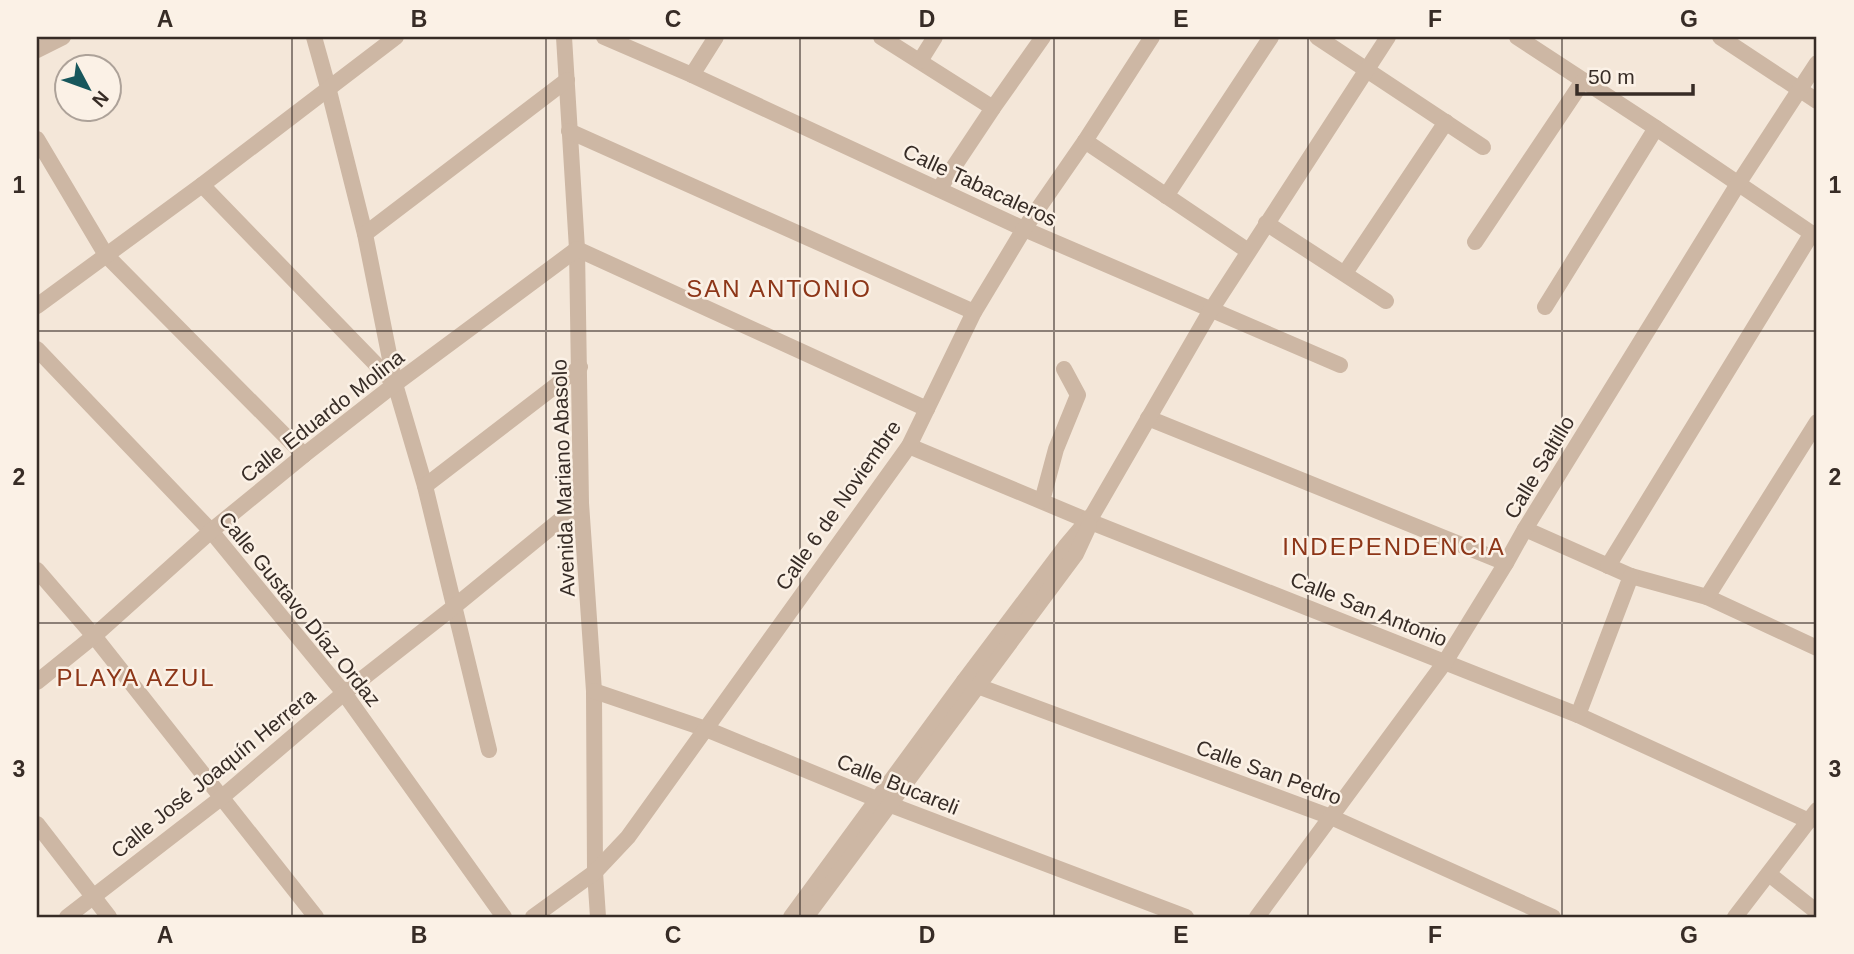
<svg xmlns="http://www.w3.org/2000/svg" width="1854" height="954" viewBox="0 0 1854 954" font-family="Helvetica,sans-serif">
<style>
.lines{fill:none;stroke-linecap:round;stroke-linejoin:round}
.minor{stroke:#cdb7a4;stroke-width:16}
.grid{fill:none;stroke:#372c26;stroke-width:2;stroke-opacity:0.55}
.labels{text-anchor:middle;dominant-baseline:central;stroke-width:5;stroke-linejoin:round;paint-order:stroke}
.street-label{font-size:21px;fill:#372c26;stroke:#fbf1e6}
.quarter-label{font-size:24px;letter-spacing:2px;fill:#8d3618;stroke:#fbf1e6}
.neatline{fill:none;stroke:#372c26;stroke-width:2.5}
.grid-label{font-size:23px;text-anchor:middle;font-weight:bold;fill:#372c26}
</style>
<rect width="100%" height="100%" fill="#f4e7d9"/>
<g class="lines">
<g class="minor">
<polyline points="314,37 328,87 365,234 395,384 425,486 489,750"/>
<polyline points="564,37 577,249 581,503 594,691 595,872 598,917"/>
<polyline points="604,37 692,75 1024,229 1340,365"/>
<polyline points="881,37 993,108"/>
<polyline points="1317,37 1483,147"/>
<polyline points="1517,37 1656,128 1817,237"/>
<polyline points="1720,37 1817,101"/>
<polyline points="37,50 63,37"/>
<polyline points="920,61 935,37"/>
<polyline points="692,75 716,37"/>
<polyline points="569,131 974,312"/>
<polyline points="37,139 106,255 304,455"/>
<polyline points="1085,141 1248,251"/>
<polyline points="202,185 395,384"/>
<polyline points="939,189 993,108 1043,37"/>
<polyline points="1166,196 1271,37"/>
<polyline points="1266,223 1386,301"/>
<polyline points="365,234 567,80"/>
<polyline points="1475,242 1583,81"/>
<polyline points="1345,273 1446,122"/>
<polyline points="37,306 202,185 396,37"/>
<polyline points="1545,307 1656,128"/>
<polyline points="37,349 211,531 344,693 504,917"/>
<polyline points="1148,418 1506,563"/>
<polyline points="909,446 1091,522 1578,715 1809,821"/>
<polyline points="425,486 580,367"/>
<polyline points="1042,501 1056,449 1078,395 1064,369"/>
<polyline points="1525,529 1631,576 1707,597 1817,648"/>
<polyline points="1608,566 1812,233"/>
<polyline points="37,570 94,636 316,917"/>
<polyline points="1707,597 1817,422"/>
<polyline points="964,681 1331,817 1553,917"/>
<polyline points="37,682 94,636 211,531 304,455 395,384 577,249 927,409"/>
<polyline points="594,691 706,729 891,805 1186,917"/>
<polyline points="1578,715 1631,576"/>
<polyline points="37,824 109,917"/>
<polyline points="1769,874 1817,912"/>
<polyline points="67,917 221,798 344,693 455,606 581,503"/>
<polyline points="533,917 595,872 628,837 909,446 974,312 1024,229 1085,141 1152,37"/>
<polyline points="791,917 964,681 1065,547 1093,514 1211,310 1388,37"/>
<polyline points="806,917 1076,554 1089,526"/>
<polyline points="1257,917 1445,662 1506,563 1525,529 1738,184 1817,63"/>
<polyline points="1735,917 1817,810"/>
</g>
</g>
<path class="grid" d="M292 37V917M546 37V917M800 37V917M1054 37V917M1308 37V917M1562 37V917M37 331H1817M37 623H1817"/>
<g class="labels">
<g class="street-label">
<text transform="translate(980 185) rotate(25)">Calle Tabacaleros</text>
<text transform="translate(322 416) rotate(-38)">Calle Eduardo Molina</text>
<text transform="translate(1539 467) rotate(-59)">Calle Saltillo</text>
<text transform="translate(563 478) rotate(-92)">Avenida Mariano Abasolo</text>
<text transform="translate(838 505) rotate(-55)">Calle 6 de Noviembre</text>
<text transform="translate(300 609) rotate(51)">Calle Gustavo Díaz Ordaz</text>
<text transform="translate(1369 609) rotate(22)">Calle San Antonio</text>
<text transform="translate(1269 772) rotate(20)">Calle San Pedro</text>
<text transform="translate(213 773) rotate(-39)">Calle José Joaquín Herrera</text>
<text transform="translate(898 784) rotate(22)">Calle Bucareli</text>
</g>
<g class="quarter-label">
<text x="779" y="288">SAN ANTONIO</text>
<text x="1394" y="546">INDEPENDENCIA</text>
<text x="136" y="677">PLAYA AZUL</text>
</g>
</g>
<rect width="1854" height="954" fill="none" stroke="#fbf1e6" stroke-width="77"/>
<g transform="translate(88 88) rotate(131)"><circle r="33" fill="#fbf1e6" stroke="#ada299" stroke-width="2"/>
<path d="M0-5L12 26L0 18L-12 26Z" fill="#18575c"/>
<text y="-10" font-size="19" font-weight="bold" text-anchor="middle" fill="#372c26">N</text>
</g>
<path d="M1577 84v10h116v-10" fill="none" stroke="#372c26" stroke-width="3.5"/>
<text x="1588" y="84" font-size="21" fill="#372c26" stroke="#fbf1e6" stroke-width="5" paint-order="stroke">50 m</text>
<rect x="38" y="38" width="1777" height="878" class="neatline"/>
<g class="grid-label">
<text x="165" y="27">A</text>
<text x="419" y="27">B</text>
<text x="673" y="27">C</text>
<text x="927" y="27">D</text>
<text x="1181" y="27">E</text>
<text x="1435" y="27">F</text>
<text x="1689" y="27">G</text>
<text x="19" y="193">1</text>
<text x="1835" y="193">1</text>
<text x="19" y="485">2</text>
<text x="1835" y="485">2</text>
<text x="19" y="777">3</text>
<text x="1835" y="777">3</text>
<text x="165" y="943">A</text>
<text x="419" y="943">B</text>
<text x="673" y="943">C</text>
<text x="927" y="943">D</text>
<text x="1181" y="943">E</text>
<text x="1435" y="943">F</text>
<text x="1689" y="943">G</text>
</g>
</svg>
